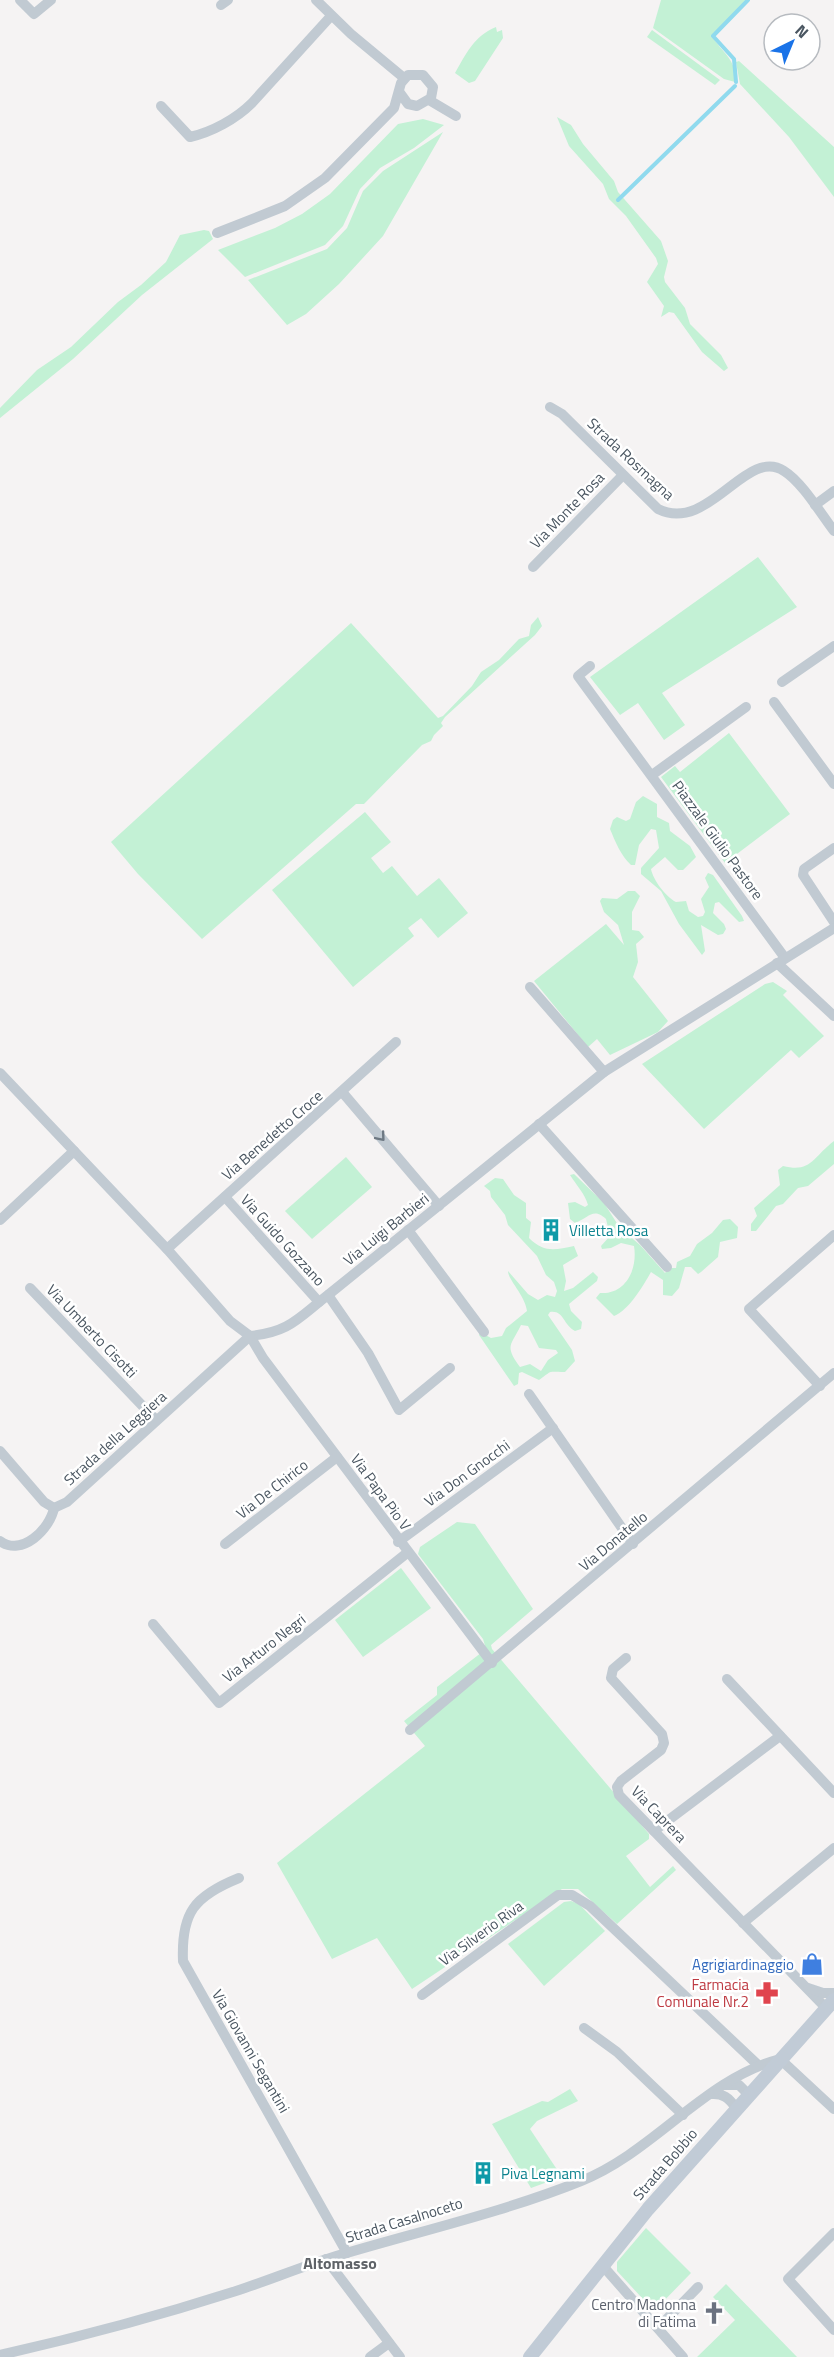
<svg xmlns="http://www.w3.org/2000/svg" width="834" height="2357" viewBox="0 0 834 2357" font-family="'Titillium Web',sans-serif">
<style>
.green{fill:#c3f1d5;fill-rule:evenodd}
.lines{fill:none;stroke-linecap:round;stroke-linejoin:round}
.stream{stroke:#90daee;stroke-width:4}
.street{stroke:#c1cad2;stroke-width:10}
.secondary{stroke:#c1cbd6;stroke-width:14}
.oneway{stroke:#6e7983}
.labels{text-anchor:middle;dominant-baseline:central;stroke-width:5;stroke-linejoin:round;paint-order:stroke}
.street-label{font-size:15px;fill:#4a5661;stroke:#fff}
.culture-label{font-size:15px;fill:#0d838f;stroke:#fff;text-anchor:start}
.shop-label{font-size:15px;fill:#366cbe;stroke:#fff;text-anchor:end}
.health-label{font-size:15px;fill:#be3a42;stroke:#fff;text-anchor:end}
.worship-label{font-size:15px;fill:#5b616d;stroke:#fff;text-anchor:end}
.neighbourhood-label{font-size:16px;font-weight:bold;fill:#5f6368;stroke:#fff}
</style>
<rect width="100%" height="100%" fill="#f5f3f3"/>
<g class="green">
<path d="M661 0H746L712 36C722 53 737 59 735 82L724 79 653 28Z"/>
<path d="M496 27 497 32 502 30 503 38 475 81 469 83 455 73C466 54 474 36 496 27Z"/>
<polygon points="652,30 720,80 715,85 647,37"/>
<polygon points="739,61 834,147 834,197 789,137 740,84 736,62"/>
<polygon points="557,117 571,125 583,144 614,181 618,192 661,241 668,261 664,277 665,282 685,308 690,324 721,355 728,368 724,371 702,352 674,313 669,312 661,317 664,306 647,282 658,264 656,258 626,216 609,199 603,184 569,146"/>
<polygon points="423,119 444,125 414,148 380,168 360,189 343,226 325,245 245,277 218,250 275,228 302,214 330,194 398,124"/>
<polygon points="443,132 383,236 339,284 306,314 287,325 248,280 327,249 347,228 363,191 383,171"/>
<polygon points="204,230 209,231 213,239 142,295 73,359 0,418 0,408 37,370 71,347 118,302 141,285 166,262 180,235"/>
<polygon points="758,557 797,607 662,693 685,725 664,740 638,703 620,715 590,677"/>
<polygon points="538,617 542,626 535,635 445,717 441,723 443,726 434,735 431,741 422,745 364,804 356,804 202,939 138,874 111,842 351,623 438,718 443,716 472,686 481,672 499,660 519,639 529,636 531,625"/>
<polygon points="729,733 790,814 725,863 661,777 675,766 680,772"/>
<path d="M643 796 657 804V817L669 823 670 831 690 846 696 857 683 870H678L665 857 651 869C653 880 666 897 676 902L686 901 689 911 698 917 703 916 705 912 701 899 709 887 705 878 708 873 713 875 742 916 744 921 739 922 719 902 715 903 713 913 724 924 726 929 723 934 718 935 701 925 705 951 702 955 679 924 661 891 641 874V868L659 848 656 830 651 829 639 845 635 865H631C621 856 615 841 610 829L613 820 617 817 626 821 630 819 636 802Z"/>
<polygon points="365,812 391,842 371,858 383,873 392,866 417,896 439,878 468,913 438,938 421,918 408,928 414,936 353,987 272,890"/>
<polygon points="628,891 635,891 640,896 632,912 632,930 639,931 644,937 636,944 638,962 633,977 668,1021 658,1032 610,1055 597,1039 588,1047 534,981 606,924 624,945 618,925 604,912 600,901 602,898 617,899"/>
<polygon points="773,982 787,991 783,995 824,1036 799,1058 791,1050 704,1129 642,1064 765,984"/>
<path d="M834 1141V1164L808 1186 798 1188 783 1204 776 1206 756 1231H751V1224L757 1216 754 1208 780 1185 778 1170 783 1166C811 1173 812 1158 834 1141Z"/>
<polygon points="346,1157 372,1187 312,1239 285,1211"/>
<path d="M574 1174 604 1203 620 1228 640 1245 665 1273 669 1268H676L677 1262 690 1256 697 1244 712 1233 723 1220 730 1219 738 1227 737 1238 720 1242 718 1257 701 1272 698 1274 691 1267H685L679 1288 672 1296 663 1295V1280L651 1272C643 1286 629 1310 614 1316L596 1298 600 1293C625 1295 638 1270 634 1246L621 1243 611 1248 602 1249 601 1246 610 1236 606 1219C593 1207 589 1218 575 1223L570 1219 568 1203 575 1202 585 1207 588 1205C585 1194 577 1186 570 1175Z"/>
<path d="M495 1178 503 1179 514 1195 526 1203V1218L531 1222 529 1238C544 1253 555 1250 574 1246L578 1256 563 1265 566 1281 564 1291 573 1288 593 1272 598 1277 597 1281 569 1304 571 1311 582 1322 581 1329 575 1331C563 1325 564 1310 550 1312L548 1315 572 1350 575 1361 565 1372C545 1372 554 1370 539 1380L522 1372 519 1373 518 1384 514 1386 479 1335 480 1332 491 1338 502 1336 506 1328 527 1311C525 1295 508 1280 508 1271L528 1294 538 1300 547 1295 555 1297 557 1291 554 1282 546 1275 537 1256 508 1225 505 1215 491 1197 490 1191 484 1186ZM521 1325 528 1326 539 1348 556 1350 558 1353 548 1360 541 1371 530 1364 520 1367C504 1345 511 1346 521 1325Z"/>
<polygon points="457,1522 475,1524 533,1609 491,1645 492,1649 649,1834 649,1839 626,1856 650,1887 673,1866 676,1870 617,1924 578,1889 562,1889 412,1989 377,1938 332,1959 277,1863 425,1746 404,1721 437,1695 437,1687 486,1649 483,1639 418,1554 420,1547"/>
<polygon points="401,1568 431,1608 363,1657 335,1620"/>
<polygon points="571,1901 579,1904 605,1931 544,1986 508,1944 564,1902"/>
<polygon points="570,2089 578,2101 537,2121 530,2129 558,2171 570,2170 572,2173 531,2188 492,2124 542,2101 548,2102"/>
<polygon points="646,2228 691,2273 654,2311 617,2271 617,2262"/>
<polygon points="726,2284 797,2357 697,2357 735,2320 713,2297"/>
</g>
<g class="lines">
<g class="stream">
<polyline points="736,82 734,59 713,36 748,0"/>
<polyline points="618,200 735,86"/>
</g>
<g class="street">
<polyline points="20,0 34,14 51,0"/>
<polyline points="316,0 351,34 404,78"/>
<polyline points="221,5 228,0"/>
<polyline points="429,100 456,116"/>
<path d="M161 106 190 137C212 132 236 119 252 103L331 16"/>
<polyline points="217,233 285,206 325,178 394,108 401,83 408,75 423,75 433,87 431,98 417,106 408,104 400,93"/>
<path d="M550 407 562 414 658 509C709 534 746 446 784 471 802 482 821 514 834 531"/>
<polyline points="815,505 834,491"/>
<polyline points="533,567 623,475"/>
<polyline points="590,666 578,676 785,958"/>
<polyline points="782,682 834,646"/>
<polyline points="774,702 834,784"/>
<polyline points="652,775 746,707"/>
<polyline points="834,848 804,869 803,875 834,922"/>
<polyline points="777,963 834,1016"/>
<polyline points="530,987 604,1072"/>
<path d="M0 1073 167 1249 230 1321 250 1336C290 1332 298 1318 328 1295L604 1072 834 928"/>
<polyline points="343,1093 439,1206"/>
<polyline points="539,1124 667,1267"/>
<polyline points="225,1197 319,1302"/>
<polyline points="0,1220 74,1151"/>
<polyline points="408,1230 484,1332"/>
<polyline points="167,1249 396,1042"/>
<polyline points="30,1288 156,1420"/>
<polyline points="328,1295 368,1353 399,1410 450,1368"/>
<polyline points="250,1336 263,1358 492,1663"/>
<polyline points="820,1386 749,1309 834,1235"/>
<polyline points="529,1394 633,1544"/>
<polyline points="0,1451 44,1502 54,1508"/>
<polyline points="54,1508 67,1502 250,1336"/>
<path d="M0 1541C22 1557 50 1529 54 1508"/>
<polyline points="398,1542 553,1428"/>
<polyline points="225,1544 337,1457"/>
<polyline points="153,1624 219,1703 407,1553"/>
<polyline points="626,1658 613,1669 611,1678 662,1734 664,1743 661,1750 621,1781 617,1787 619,1795 826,2008"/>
<polyline points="727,1679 834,1793"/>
<polyline points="410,1730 834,1373"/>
<polyline points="654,1831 780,1736"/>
<path d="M239 1878C194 1896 181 1913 183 1961L347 2253"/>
<polyline points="743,1923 834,1848"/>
<polyline points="808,1988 823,1993 834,1993"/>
<polyline points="422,1995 558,1895 572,1895 590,1906 758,2065"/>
<polyline points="584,2028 617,2052 683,2115"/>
<polyline points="724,2085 739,2085 748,2094"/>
<path d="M711 2094C723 2093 729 2098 736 2108"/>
<polyline points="834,2233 788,2279 834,2330"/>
<polyline points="326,2259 400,2357"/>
<polyline points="602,2265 683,2357"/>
<polyline points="658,2328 698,2287"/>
<path d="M0 2355C80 2337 158 2316 236 2291 267 2281 298 2268 330 2258 412 2233 502 2213 581 2181 654 2152 704 2079 780 2059L834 2109"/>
<polyline points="370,2357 389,2343"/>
</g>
<polyline class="secondary" points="530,2357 648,2209 834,2000"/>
</g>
<defs><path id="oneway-chevron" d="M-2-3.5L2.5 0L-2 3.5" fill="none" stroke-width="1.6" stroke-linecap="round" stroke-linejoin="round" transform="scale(1.5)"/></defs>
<use class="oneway" href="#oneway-chevron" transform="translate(381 1137) rotate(50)"/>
<defs>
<g id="building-bare" transform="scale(1.8)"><path d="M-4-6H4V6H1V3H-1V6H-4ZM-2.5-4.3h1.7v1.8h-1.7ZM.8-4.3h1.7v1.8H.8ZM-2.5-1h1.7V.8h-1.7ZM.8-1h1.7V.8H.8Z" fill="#0f9aa8" stroke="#fff" stroke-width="2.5" paint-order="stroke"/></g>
<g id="shop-bare" transform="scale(1.8)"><path d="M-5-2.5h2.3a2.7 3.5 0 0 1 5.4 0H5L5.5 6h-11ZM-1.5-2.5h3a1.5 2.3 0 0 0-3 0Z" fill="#3f7fe0" stroke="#fff" stroke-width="2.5" paint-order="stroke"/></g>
<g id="pharmacy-bare" transform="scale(1.8)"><path d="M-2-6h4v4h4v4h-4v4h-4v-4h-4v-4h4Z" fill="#e0444e" stroke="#fff" stroke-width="2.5" paint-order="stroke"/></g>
<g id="church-bare" transform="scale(1.8)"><path d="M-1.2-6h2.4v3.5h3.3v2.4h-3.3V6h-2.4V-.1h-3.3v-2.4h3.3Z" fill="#6b7280" stroke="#fff" stroke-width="2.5" paint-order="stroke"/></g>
</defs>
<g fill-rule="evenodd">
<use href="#building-bare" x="551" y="1230"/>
<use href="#shop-bare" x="812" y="1964"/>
<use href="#pharmacy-bare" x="767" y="1993"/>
<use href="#building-bare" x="483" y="2173"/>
<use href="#church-bare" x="714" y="2313"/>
</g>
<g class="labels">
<g class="street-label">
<text transform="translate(631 459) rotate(43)">Strada Rosmagna</text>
<text transform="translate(567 510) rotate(-46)">Via Monte Rosa</text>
<text transform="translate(718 840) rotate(54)">Piazzale Giulio Pastore</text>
<text transform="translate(272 1135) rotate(-41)">Via Benedetto Croce</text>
<text transform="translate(386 1229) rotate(-39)">Via Luigi Barbieri</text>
<text transform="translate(283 1240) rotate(48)">Via Guido Gozzano</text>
<text transform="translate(92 1331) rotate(46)">Via Umberto Cisotti</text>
<text transform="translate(115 1438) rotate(-42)">Strada della Leggiera</text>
<text transform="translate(467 1473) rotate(-36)">Via Don Gnocchi</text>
<text transform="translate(272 1489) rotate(-38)">Via De Chirico</text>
<text transform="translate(381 1492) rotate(54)">Via Papa Pio V</text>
<text transform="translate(613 1541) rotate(-40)">Via Donatello</text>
<text transform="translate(264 1648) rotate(-38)">Via Arturo Negri</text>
<text transform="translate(659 1814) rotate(46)">Via Caprera</text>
<text transform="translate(481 1933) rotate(-36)">Via Silverio Riva</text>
<text transform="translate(251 2051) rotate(60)">Via Giovanni Segantini</text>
<text transform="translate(665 2164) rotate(-49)">Strada Bobbio</text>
<text transform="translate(404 2220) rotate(-17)">Strada Casalnoceto</text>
</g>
<g class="culture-label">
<text x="569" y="1230">Villetta Rosa</text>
<text x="501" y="2173">Piva Legnami</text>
</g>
<g class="shop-label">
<text x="794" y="1964">Agrigiardinaggio</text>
</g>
<g class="health-label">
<text x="749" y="1984">Farmacia<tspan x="749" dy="17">Comunale Nr.2</tspan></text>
</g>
<g class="worship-label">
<text x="696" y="2304">Centro Madonna<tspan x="696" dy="17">di Fatima</tspan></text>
</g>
<g class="neighbourhood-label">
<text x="340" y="2263">Altomasso</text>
</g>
</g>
<g transform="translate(792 42) rotate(43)"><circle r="28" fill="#ffffff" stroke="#b7bbc0" stroke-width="1.5"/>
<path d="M0-4.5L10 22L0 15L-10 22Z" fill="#1a73e8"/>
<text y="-9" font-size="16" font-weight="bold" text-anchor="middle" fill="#4a5661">N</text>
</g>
</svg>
